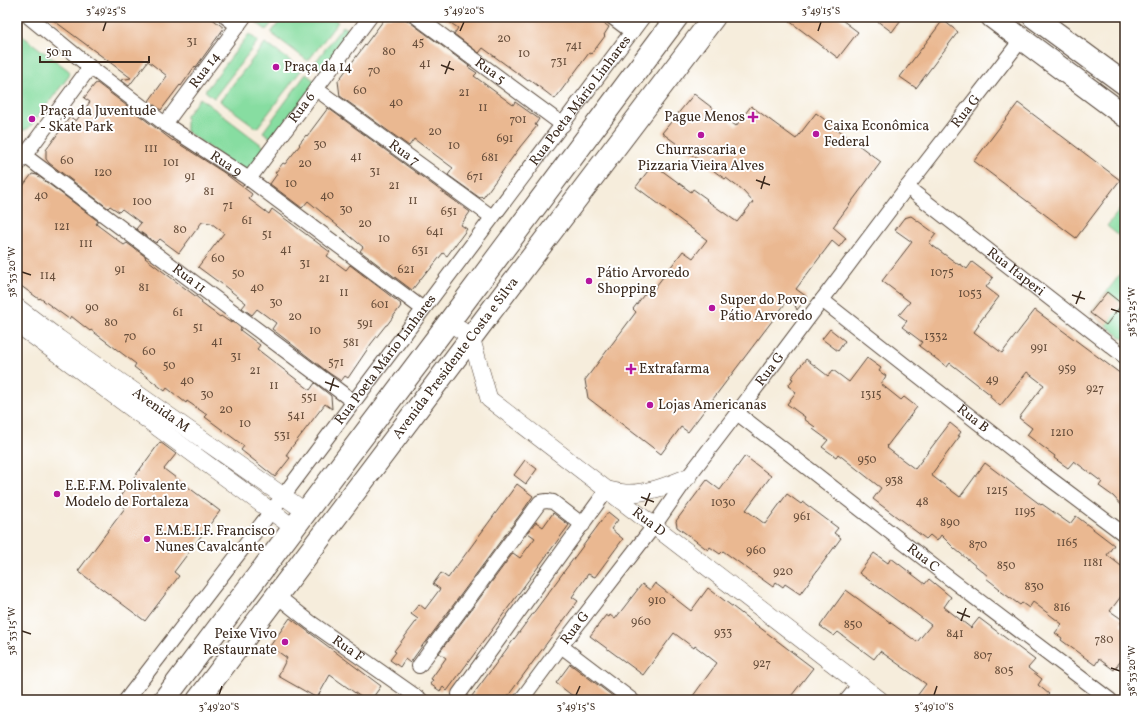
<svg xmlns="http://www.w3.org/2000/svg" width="1142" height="717" viewBox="0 0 1142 717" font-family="Vollkorn,serif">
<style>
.green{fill:#87dda1;stroke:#618460}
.building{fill:#eab891}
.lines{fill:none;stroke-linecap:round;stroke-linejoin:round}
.minor-casing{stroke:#57473a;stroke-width:16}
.tertiary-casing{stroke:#57473a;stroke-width:18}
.primary-casing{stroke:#57473a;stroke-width:24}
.minor{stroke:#fff;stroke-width:14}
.tertiary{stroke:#fff;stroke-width:17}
.primary{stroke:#fff;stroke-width:22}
.ticks{fill:none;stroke:#3b2a1e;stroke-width:1.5}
.poi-dot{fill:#b5179e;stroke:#fff;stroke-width:1.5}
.labels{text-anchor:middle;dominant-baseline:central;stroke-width:4;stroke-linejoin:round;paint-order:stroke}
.number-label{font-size:12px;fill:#674e3b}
.poi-label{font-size:14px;fill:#3b2a1e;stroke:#fff;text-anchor:start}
.street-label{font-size:14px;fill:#3b2a1e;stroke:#fff}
.neatline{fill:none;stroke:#3b2a1e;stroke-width:1.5}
.ticks-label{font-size:10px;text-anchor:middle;fill:#3b2a1e}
</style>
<rect width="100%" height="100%" fill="#fff"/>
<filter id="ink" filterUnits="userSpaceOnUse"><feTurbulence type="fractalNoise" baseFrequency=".025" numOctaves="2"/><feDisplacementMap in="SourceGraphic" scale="8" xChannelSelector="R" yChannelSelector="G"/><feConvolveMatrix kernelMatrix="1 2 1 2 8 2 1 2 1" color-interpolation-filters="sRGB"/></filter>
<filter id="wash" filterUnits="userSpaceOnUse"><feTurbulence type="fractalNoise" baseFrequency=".012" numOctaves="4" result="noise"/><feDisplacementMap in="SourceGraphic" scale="16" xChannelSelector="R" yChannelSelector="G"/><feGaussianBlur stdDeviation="0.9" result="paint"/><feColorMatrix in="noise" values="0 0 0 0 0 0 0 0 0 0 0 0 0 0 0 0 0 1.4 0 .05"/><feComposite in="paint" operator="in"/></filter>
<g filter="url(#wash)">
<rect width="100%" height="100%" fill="#f6eddc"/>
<g class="green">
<polygon points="261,17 277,17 266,30 257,23"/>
<polygon points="283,17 332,17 338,22 308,61 271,33"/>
<polygon points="343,26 353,34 324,72 313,65"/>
<path d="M17 32 68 70 70 72 69 76 30 127C26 130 23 131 17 130Z"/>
<polygon points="249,34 258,41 214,98 205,91"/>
<polygon points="265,43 302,69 257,128 220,101"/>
<polygon points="306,74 316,82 274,140 263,132"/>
<polygon points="200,98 267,149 252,169 242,171 186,131 186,116"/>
<polygon points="1125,203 1125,241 1107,226"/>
<polygon points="1125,268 1125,340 1090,313"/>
</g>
<g id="blocks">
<g class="building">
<polygon points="49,17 210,17 224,28 196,67 195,66 181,86 180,85 161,110 149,101 167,76 148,61 129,86 121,80 131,78"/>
<polygon points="386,17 403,17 469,66 468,67 477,73 474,76 513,105 515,102 539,119 535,125 537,126 520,147 483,198 481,196 480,198 448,175 453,168 414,139 409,146 340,96 338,81"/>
<polygon points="442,17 595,17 609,27 604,35 605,36 596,48 591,54 589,53 555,99 529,79 528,81 483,48 479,53 454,34 458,28"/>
<polygon points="784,17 838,17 858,32 838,58"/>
<polygon points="872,17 903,17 892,32"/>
<polygon points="943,20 958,32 916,88 900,77"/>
<polygon points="97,83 173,141 173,140 223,172 252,194 249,199 269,214 272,209 330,252 327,256 346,270 350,265 401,304 400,305 401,306 387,325 386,325 371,344 348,378 345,376 341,381 329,373 272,329 276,323 257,309 252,315 242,308 246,303 218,281 217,281 198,267 224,233 211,223 202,222 179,253 160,239 156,243 136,229 141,223 122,209 119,212 110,206 108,208 49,163 46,159 46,150 70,117 76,121 90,102 84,98 95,84"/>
<polygon points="694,94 736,126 751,106 796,139 816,113 881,162 833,227 846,238 839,247 832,241 796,289 807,297 797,310 791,296 688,432 681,427 661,454 588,398 585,380 636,312 633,309 646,292 650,294 683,251 693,258 707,240 636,187 653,164 691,192 693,189 707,199 706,200 737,222 753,202 743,191 726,178 725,179 662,133"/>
<polygon points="1018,103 1120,180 1076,238 974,161"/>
<polygon points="328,108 470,212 461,225 467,229 447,256 443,253 428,272 427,271 412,290 360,251 363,247 308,201 302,208 270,184 277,174 275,173 283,163 285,164 300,145 299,144 306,135 307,136"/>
<polygon points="32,174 37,175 98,221 96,224 124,245 127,243 146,257 145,258 202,301 201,303 220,317 221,316 231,323 232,321 241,328 240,330 260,345 257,349 310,390 315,383 331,396 332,409 325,404 291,448 286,455 290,458 275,477 241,450 244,446 205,417 207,415 187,401 186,403 167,388 165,391 134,367 136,364 91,330 90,331 71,316 69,319 40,298 39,299 17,283 17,194"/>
<polygon points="911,216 936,234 929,243 959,265 960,264 967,269 972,262 993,278 986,287 999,297 978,324 979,325 974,332 1002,353 1035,310 1125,377 1125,509 1113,496 1099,486 1102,482 1074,461 1068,468 1054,458 1055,456 1027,435 1032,428 1019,418 1044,385 1027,372 1000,406 990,397 991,395 950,363 947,367 919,346 922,342 902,327 907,321 899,315 910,302 882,281 912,242 895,230 904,218"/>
<polygon points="1107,292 1122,304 1106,325 1090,313"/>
<polygon points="830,329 845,341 838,351 822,339"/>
<polygon points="867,358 881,368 879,371 886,376 881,384 901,400 904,397 917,407 887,446 888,447 887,448 915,469 950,423 961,432 958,436 960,436 931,475 960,497 985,463 1041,505 1042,504 1070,524 1076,516 1114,545 1107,555 1125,569 1125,591 1110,611 1123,620 1120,624 1125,628 1125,655 1114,670 1099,659 1095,665 1061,640 1062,638 1055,633 1062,624 1033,602 1029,608 1022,603 1020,605 999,590 1000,589 986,578 988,576 955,549 941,535 937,541 930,535 926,539 873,499 881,488 838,454 836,457 822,447 828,440 813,429 815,427 804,419 805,417 787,404 796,392 788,386 793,379 791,378 806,359 828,376 833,370 849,382"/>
<polygon points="160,442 176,454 164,469 220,511 174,572 179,576 145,621 78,571 125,508 116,502"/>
<polygon points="745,456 771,476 746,510 765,524 787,494 801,504 803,502 838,528 834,533 841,538 800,594 785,584 783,587 776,582 773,587 723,551 720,554 710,547 708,550 677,527 676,521 707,480 720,490"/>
<polygon points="525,460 537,469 526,484 514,475"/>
<polygon points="517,484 533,496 522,512 426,642 425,642 410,663 405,659 400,667 390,660 396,652 394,651 418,619 411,614 419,604 425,609 440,589 433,584 441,573 448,578"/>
<polygon points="608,512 618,520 611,529 623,539 595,577 588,574 572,597 578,601 555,632 505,700 469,700"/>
<polygon points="553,513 569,525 447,691 443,687 440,691 430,684 433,680 431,679 446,658 439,653 513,553 520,558 535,538 528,533 536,522 543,527"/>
<polygon points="874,553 888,563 891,558 925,584 929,579 951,597 944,607 971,628 979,618 1035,660 1028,668 1042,679 1038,685 1049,694 1044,700 914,700 926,684 880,651 874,659 838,632 834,636 820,626 846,590 917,642 931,625 902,603 902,604 859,573"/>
<polygon points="655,583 691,611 708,588 813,668 788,700 690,700 717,663 695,646 694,648 674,633 643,675 590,636 606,615 609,617 610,615 615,619 642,584 650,590"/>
<polygon points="290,618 381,686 371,700 365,700 330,675 317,698 278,676 287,658 270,646"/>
<polygon points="570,664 618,700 578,700 556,683"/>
</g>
</g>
</g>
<g filter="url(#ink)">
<use href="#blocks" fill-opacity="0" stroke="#57473a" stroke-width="1"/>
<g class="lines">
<g class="minor-casing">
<g id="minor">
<path id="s1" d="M29 17 90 67 165 124 249 179 423 309"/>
<polyline points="226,17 238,26"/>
<path id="s2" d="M417 17 563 125"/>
<polyline points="612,17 632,32"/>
<path id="s3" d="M316 89 492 217"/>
<path id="s4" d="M165 124 244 17"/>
<path id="s5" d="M25 156 354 402"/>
<polyline points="17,166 90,67"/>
<path id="s6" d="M249 179 316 89 370 17"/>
<path id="s7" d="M907 187 1125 357"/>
<path id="s8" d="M822 300 1041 472 1125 535"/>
<path id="s9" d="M737 413 945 575 1110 700"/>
<path id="s10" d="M276 595 310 622 421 700"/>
<polyline points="561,646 632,700"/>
<polyline points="419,666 540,502 547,501 553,502 583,525"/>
<polyline points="459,694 607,490"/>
<path id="s11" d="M126 700 283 496 643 17"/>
<path id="s12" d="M521 700 561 646 654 526 688 477 737 413 907 187 1021 40"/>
<polyline points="847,700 860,684"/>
</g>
</g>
<g class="tertiary-casing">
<g id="tertiary">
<path id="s13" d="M17 307 58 338 306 512"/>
<path id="s14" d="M449 322 471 337 489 399 880 700"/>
<polyline points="17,324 294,528"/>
<path d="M607 490C614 491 620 493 626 493 648 494 668 485 688 477"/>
</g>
</g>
<g class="primary-casing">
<g id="primary">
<polyline points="992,17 1125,116"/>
<polyline points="1034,17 1125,84"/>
<polyline points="164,700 449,322 677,17"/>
<path id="s15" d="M198 700 482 323 714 17"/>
</g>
</g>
<use href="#minor" class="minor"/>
<use href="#tertiary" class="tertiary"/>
<use href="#primary" class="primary"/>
</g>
</g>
<path class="ticks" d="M103 31 106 22M460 31 464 22M818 31 821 22M441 65 454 70M445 74 450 61M756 180 770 185M761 189 765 176M22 272 31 275M1072 295 1085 299M1076 304 1081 291M1111 309 1120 312M325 382 339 387M330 391 334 378M641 497 654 502M645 506 650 493M957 612 970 617M961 621 966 608M22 631 31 634M1111 668 1120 671M219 695 222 686M576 695 580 686M934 695 937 686"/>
<g class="poi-dot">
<circle cx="276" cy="67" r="4"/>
<path d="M751 111h4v4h4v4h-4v4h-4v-4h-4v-4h4z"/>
<circle cx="32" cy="119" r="4"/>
<circle cx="816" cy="134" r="4"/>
<circle cx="701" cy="135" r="4"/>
<circle cx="589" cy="281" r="4"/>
<circle cx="712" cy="308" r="4"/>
<path d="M629 363h4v4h4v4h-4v4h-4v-4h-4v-4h4z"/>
<circle cx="650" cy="405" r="4"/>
<circle cx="57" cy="494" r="4"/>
<circle cx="147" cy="539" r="4"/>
<circle cx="285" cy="642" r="4"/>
</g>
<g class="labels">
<g class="number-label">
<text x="504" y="39">20</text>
<text x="192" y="42">31</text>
<text x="418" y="43">45</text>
<text x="574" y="46">741</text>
<text x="389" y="52">80</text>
<text x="524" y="54">10</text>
<text x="559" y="62">731</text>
<text x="425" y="64">41</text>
<text x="374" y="71">70</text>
<text x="360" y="91">60</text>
<text x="464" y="93">21</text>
<text x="396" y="103">40</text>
<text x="483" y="108">11</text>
<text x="518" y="120">701</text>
<text x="435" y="132">20</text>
<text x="505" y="139">691</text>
<text x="320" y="145">30</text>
<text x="454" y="146">10</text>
<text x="151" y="149">111</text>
<text x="356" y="157">41</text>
<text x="490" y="158">681</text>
<text x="67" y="161">60</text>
<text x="171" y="163">101</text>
<text x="305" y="164">20</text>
<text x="375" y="172">31</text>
<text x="103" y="173">120</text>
<text x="190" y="177">91</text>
<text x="475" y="177">671</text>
<text x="291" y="184">10</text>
<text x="394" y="186">21</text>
<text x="209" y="192">81</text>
<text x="41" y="196">40</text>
<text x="327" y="196">40</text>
<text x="413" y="201">11</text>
<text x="142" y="202">100</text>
<text x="228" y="206">71</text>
<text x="346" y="210">30</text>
<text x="449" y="212">651</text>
<text x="247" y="221">61</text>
<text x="365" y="224">20</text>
<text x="62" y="227">121</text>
<text x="180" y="230">80</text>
<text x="435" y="232">641</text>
<text x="267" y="235">51</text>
<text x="384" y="239">10</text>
<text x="86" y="244">111</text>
<text x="286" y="250">41</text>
<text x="420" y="251">631</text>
<text x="218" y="259">60</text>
<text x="305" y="264">31</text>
<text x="120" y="270">91</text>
<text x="406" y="270">621</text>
<text x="942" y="273">1075</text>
<text x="238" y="274">50</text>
<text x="48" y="276">114</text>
<text x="324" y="279">21</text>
<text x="144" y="288">81</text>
<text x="257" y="288">40</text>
<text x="344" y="293">11</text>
<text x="970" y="294">1053</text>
<text x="276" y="303">30</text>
<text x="380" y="305">601</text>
<text x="92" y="308">90</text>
<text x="178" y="313">61</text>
<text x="295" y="317">20</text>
<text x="111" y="323">80</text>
<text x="365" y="324">591</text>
<text x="198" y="328">51</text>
<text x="315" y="331">10</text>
<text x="130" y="337">70</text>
<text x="936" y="337">1332</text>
<text x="217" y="342">41</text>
<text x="351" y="343">581</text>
<text x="1039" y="348">991</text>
<text x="149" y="352">60</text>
<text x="236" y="357">31</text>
<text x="336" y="363">571</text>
<text x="169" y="366">50</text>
<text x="1067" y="369">959</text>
<text x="255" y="371">21</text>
<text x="992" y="380">49</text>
<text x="187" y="381">40</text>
<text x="274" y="386">11</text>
<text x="1095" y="389">927</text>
<text x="207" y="395">30</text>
<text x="871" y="395">1315</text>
<text x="309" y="398">551</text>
<text x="226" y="410">20</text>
<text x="296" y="416">541</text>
<text x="245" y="424">10</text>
<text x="1062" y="433">1210</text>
<text x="282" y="436">531</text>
<text x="867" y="460">950</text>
<text x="894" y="481">938</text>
<text x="997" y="491">1215</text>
<text x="922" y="502">48</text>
<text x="723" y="503">1030</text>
<text x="1025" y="512">1195</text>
<text x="802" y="517">961</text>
<text x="950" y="523">890</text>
<text x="1067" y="543">1165</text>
<text x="978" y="545">870</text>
<text x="756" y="551">960</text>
<text x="1093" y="563">1181</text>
<text x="1006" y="566">850</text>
<text x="783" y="572">920</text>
<text x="1034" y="587">830</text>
<text x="657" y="601">910</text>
<text x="1062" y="608">816</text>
<text x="641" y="622">960</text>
<text x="853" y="625">850</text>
<text x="723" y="633">933</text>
<text x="955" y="634">841</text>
<text x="1104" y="640">780</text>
<text x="983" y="656">807</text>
<text x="762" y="664">927</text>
<text x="1004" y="671">805</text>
</g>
<g class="poi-label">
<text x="284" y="67">Praça da 14</text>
<text x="40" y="111">Praça da Juventude<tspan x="40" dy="16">- Skate Park</tspan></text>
<text x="745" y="117" text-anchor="end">Pague Menos</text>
<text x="824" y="126">Caixa Econômica<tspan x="824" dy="16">Federal</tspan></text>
<text x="701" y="150" text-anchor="middle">Churrascaria e<tspan x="701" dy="16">Pizzaria Vieira Alves</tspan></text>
<text x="597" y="273">Pátio Arvoredo<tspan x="597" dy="16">Shopping</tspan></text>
<text x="720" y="300">Super do Povo<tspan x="720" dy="16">Pátio Arvoredo</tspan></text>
<text x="639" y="369">Extrafarma</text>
<text x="658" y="405">Lojas Americanas</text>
<text x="65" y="486">E.E.F.M. Polivalente<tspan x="65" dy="16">Modelo de Fortaleza</tspan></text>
<text x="155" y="531">E.M.E.I.F. Francisco<tspan x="155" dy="16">Nunes Cavalcante</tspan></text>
<text x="277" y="634" text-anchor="end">Peixe Vivo<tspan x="277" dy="16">Restaurnate</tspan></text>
</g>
<g class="street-label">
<text stroke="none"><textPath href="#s4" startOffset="67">Rua 14</textPath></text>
<text stroke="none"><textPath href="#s2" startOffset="91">Rua 5</textPath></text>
<text stroke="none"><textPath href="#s11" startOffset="752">Rua Poeta Mário Linhares</textPath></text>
<text stroke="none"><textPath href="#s6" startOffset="89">Rua 6</textPath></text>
<text stroke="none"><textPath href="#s12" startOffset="738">Rua G</textPath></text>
<text stroke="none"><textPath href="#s3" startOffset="109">Rua 7</textPath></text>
<text stroke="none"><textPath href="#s1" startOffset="246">Rua 9</textPath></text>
<text stroke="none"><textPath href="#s7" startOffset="138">Rua Itaperi</textPath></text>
<text stroke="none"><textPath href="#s5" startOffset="205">Rua 11</textPath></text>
<text stroke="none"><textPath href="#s15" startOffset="428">Avenida Presidente Costa e Silva</textPath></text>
<text stroke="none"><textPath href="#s11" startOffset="428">Rua Poeta Mário Linhares</textPath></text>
<text stroke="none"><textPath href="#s12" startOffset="414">Rua G</textPath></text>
<text stroke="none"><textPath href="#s13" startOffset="177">Avenida M</textPath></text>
<text stroke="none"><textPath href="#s8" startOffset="192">Rua B</textPath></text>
<text stroke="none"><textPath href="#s14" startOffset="293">Rua D</textPath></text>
<text stroke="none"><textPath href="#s9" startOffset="236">Rua C</textPath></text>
<text stroke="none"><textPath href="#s12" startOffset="90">Rua G</textPath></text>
<text stroke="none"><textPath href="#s10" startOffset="90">Rua F</textPath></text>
</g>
</g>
<rect width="1142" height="717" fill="none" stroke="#fff" stroke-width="44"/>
<path d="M40 56v6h109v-6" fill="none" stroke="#3b2a1e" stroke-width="2"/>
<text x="46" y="56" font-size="12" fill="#3b2a1e" stroke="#ffffff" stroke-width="3" paint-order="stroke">50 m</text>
<rect x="22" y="22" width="1098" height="673" class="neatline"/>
<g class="ticks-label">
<text x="106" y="14">3°49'25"S</text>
<text x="464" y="14">3°49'20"S</text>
<text x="821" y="14">3°49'15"S</text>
<text transform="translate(11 272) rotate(-90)" y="4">38°33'20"W</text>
<text transform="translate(1131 312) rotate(-90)" y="4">38°33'25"W</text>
<text transform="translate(11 631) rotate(-90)" y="4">38°33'15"W</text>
<text transform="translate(1131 671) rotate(-90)" y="4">38°33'20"W</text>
<text x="219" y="710">3°49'20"S</text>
<text x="576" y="710">3°49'15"S</text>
<text x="934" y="710">3°49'10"S</text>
</g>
</svg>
